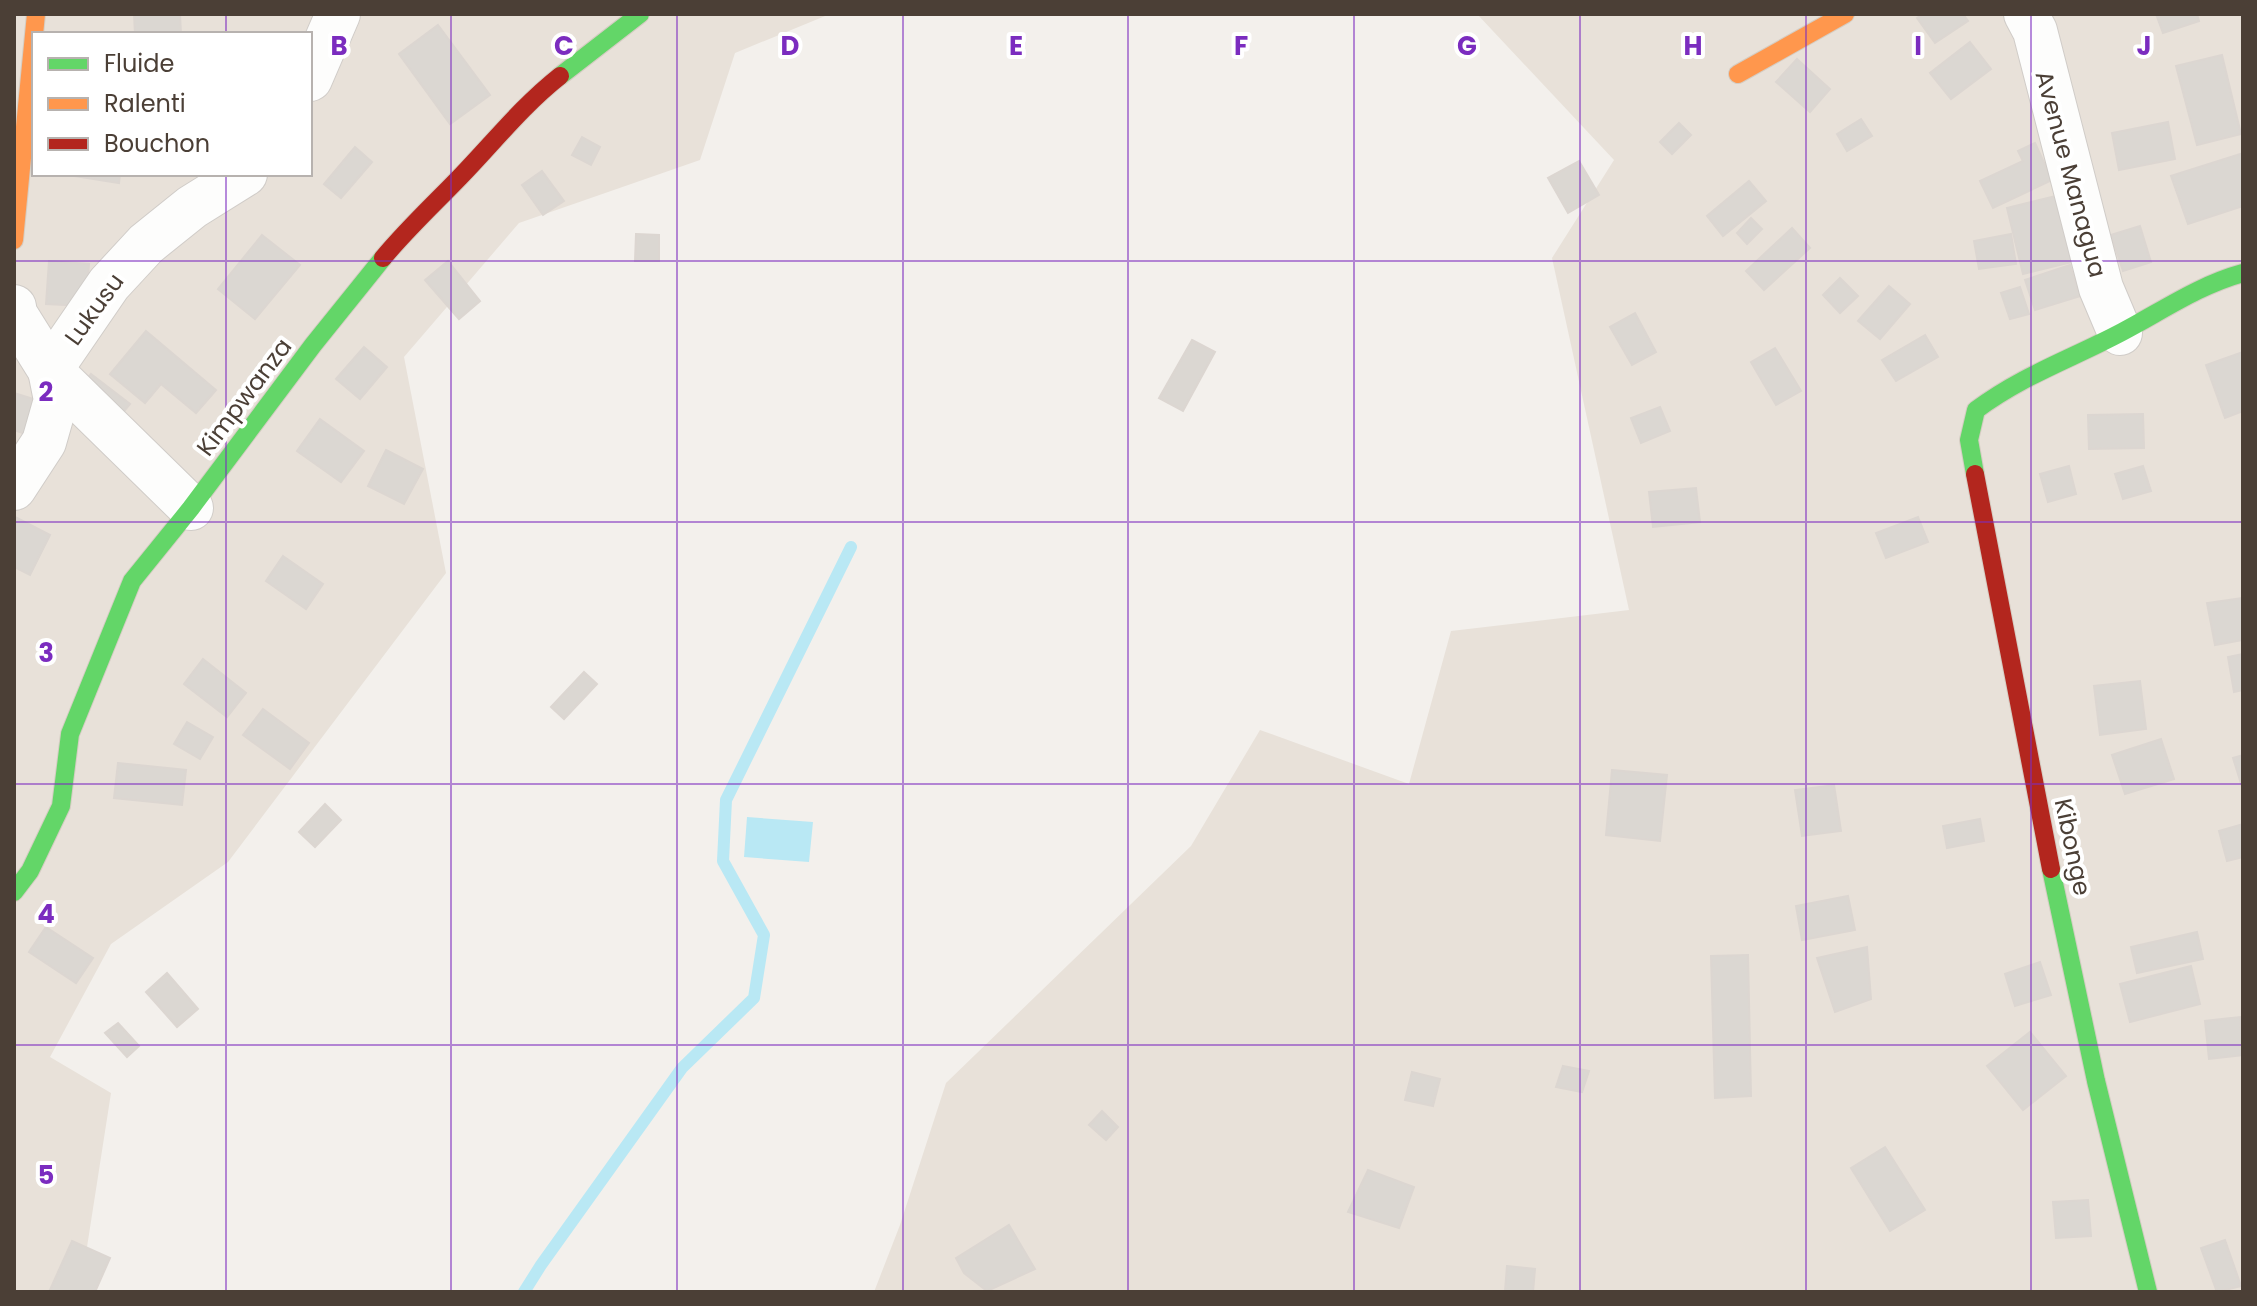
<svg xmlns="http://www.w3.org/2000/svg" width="2257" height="1306" viewBox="0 0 2257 1306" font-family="Poppins,sans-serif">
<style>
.residential{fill:#e8e1d9;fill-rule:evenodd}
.water{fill:#b9e8f4}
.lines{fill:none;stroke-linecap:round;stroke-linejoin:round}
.stream{stroke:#b9e8f4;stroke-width:12}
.building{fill:#dbd7d2;stroke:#dcd6d1;stroke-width:2}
.street-casing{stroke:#d0ccc8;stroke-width:46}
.fast-casing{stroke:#d5cdc3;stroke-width:20}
.slow-casing{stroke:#d5cdc3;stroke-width:20}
.jam-casing{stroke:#d5cdc3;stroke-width:20}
.street{stroke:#fdfdfc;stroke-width:44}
.fast{stroke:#63d668;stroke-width:18}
.slow{stroke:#ff974d;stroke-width:18}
.jam{stroke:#b3261e;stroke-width:18}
.grid{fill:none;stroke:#7b2cbf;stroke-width:2;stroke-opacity:0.55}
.labels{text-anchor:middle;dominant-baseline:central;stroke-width:8;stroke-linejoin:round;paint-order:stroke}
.street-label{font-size:24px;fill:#4b3f36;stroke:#fff}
.grid-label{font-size:26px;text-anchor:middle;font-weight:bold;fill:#7b2cbf;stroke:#fff;stroke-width:8;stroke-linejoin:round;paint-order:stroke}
</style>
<rect width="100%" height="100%" fill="#f3f0ec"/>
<g class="residential">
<path d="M14 14H830L735 53 700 160 519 223 404 357 446 573 228 862 111 944 50 1057 111 1093 80 1292H14ZM34 34H310V174H34Z"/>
<polygon points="1477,14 2243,14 2243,1292 874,1292 900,1225 946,1083 1191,846 1260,730 1409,784 1451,631 1629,610 1552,258 1614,160"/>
</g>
<polygon class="water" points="747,817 813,822 809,862 744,857"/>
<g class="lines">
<polyline class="stream" points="524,1292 541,1265 682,1068 754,998 764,935 723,861 726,800 851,547"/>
</g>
<g class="building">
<polygon points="134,14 180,14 181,34 135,34"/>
<polygon points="1923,14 1963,14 1968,21 1935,43 1917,18"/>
<polygon points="2156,14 2197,14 2199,21 2163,33"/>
<polygon points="438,25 490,95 450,124 399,54"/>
<polygon points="1970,42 1991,69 1951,99 1930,73"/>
<polygon points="2222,55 2241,134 2197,145 2176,66"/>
<polygon points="1797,59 1830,89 1810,112 1776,82"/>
<polygon points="1861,119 1872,136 1847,151 1837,134"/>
<polygon points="2168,122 2175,159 2119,170 2112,133"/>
<polygon points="1679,123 1691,135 1672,154 1660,142"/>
<polygon points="582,137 600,147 591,165 572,155"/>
<polygon points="2035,143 2052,180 1993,208 1980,181 2023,161 2018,151"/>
<polygon points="355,147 372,162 341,198 324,184"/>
<polygon points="2243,153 2243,206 2188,224 2171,176"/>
<polygon points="1579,161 1599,195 1568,213 1548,178"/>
<polygon points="542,171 564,201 543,215 522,185"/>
<polygon points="62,174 120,174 119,183"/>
<polygon points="1749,181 1766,201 1723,236 1707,216"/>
<polygon points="2060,195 2076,261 2023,274 2007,208"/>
<polygon points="1751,218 1762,229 1747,244 1737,233"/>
<polygon points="2140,226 2151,262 2123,271 2111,235"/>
<polygon points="1792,228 1810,248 1764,290 1746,271"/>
<polygon points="636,234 659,235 659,261 635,261"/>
<polygon points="2011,234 2016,264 1979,269 1974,241"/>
<polygon points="262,235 300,265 255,319 218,289"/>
<polygon points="49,261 89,264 86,306 46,304"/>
<polygon points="448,261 480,301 459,319 425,280"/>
<polygon points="2070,265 2080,296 2035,310 2025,280"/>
<polygon points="1840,278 1858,296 1840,313 1823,295"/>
<polygon points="1889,286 1910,304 1880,339 1858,321"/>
<polygon points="2020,287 2029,314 2010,319 2001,293"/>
<polygon points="1635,313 1656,352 1632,365 1610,327"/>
<polygon points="146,331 216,390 196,413 161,384 145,403 110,374"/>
<polygon points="1925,335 1938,357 1896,381 1882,360"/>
<polygon points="1192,340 1215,352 1183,411 1159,398"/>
<polygon points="364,347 387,367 360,399 336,379"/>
<polygon points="1775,348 1801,391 1776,405 1751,362"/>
<polygon points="2243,352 2243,411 2225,418 2206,365"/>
<polygon points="91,374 130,404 120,416 81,386"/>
<polygon points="14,393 46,403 34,437 14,430"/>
<polygon points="1660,407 1670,431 1641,443 1631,418"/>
<polygon points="2143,414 2144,448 2089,449 2088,415"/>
<polygon points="320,419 364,451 341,482 297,451"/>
<polygon points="386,450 423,469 404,504 368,486"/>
<polygon points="2069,466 2076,494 2048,502 2040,474"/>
<polygon points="2143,466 2151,491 2123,499 2115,474"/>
<polygon points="1696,488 1700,522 1653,527 1649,492"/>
<polygon points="15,517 50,535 30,575 14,567"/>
<polygon points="1918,517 1928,542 1886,558 1876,533"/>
<polygon points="283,556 323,584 306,609 266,581"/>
<polygon points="2243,598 2243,640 2215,645 2207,603"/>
<polygon points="2243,654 2243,690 2234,692 2228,657"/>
<polygon points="203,659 246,693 227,717 184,684"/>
<polygon points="584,672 597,684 564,719 551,707"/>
<polygon points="2140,681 2146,729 2100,735 2094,686"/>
<polygon points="263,709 309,743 290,769 243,735"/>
<polygon points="187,722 213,737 200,759 174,744"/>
<polygon points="2161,739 2174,779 2125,794 2112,755"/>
<polygon points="2243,755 2243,790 2233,758"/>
<polygon points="118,763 186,770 182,805 114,798"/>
<polygon points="1612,770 1667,775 1660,841 1606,835"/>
<polygon points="1834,785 1841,831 1802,836 1795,790"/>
<polygon points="325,804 341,820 315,847 299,832"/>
<polygon points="1980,819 1984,841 1947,848 1943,826"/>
<polygon points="2243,824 2243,857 2227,861 2219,831"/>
<polygon points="1848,896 1855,930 1802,940 1796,906"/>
<polygon points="46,927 93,958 76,983 29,952"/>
<polygon points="2197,932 2203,959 2137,973 2131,947"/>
<polygon points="1867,947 1871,999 1835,1012 1817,958"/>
<polygon points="1748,955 1751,1096 1715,1098 1711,956"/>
<polygon points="2040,962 2051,995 2015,1006 2005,974"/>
<polygon points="2191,966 2200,1004 2130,1022 2120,984"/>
<polygon points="167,973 198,1009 177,1027 146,992"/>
<polygon points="2240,1017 2243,1055 2209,1059 2205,1021"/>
<polygon points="118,1023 139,1046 127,1057 105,1033"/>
<polygon points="2030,1032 2066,1076 2023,1110 1987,1066"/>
<polygon points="1563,1066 1589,1071 1582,1092 1556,1087"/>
<polygon points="1412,1072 1440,1079 1433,1106 1405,1100"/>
<polygon points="1102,1111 1118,1127 1106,1140 1089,1125"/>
<polygon points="1885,1147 1925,1210 1890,1231 1851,1168"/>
<polygon points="1368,1170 1414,1187 1399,1228 1348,1212"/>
<polygon points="2088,1200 2091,1236 2056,1238 2053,1202"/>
<polygon points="1009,1225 1035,1269 987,1291 964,1273 956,1258"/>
<polygon points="2225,1240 2241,1286 2217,1292 2201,1248"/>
<polygon points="72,1241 110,1258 95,1292 49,1292"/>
<polygon points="1507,1266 1535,1269 1533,1292 1505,1291"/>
</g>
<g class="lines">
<g class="street-casing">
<g id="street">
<polyline points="2026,14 2035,31 2101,288 2120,333"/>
<polyline points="310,79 338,14"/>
<polyline points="14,307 15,314 50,370 191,508"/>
<polyline points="14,488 44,442 56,400 50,370 109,284 146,244 192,207 245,174"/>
</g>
</g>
<g class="fast-casing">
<g id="fast">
<polyline points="560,76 640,14"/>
<path d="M1975 474 1969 440 1976 410C2023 375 2071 359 2122 332 2162 311 2199 285 2243 273"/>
<polyline points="2051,869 2096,1081 2148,1292"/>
<polyline points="14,892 30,871 61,806 70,734 132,581 191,508 313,345 383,258"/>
</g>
</g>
<g class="slow-casing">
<g id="slow">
<polyline points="1738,74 1845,14"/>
<polyline points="14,240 36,14"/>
</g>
</g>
<g class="jam-casing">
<g id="jam">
<path d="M383 258C407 229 434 204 460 177 493 143 522 106 560 76"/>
<polyline points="1975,474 2051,869"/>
</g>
</g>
<use href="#street" class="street"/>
<use href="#fast" class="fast"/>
<use href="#slow" class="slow"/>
<use href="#jam" class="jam"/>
</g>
<path class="grid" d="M226 14V34M451 14V1292M677 14V1292M903 14V1292M1128 14V1292M1354 14V1292M1580 14V1292M1806 14V1292M2031 14V1292M226 174V1292M14 261H2243M14 522H2243M14 784H2243M14 1045H2243"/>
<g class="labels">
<g class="street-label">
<text transform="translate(2071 174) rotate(75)">Avenue Managua</text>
<text transform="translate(94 309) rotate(-54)">Lukusu</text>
<text transform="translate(244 397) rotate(-53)">Kimpwanza</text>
<text transform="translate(2073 847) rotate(78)">Kibonge</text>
</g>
</g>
<g class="grid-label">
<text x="339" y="55">B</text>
<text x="564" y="55">C</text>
<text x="790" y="55">D</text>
<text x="1016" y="55">E</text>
<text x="1241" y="55">F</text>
<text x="1467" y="55">G</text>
<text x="1693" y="55">H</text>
<text x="1918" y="55">I</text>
<text x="2144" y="55">J</text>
<text x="46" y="401">2</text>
<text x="46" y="662">3</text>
<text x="46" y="923">4</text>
<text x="46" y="1184">5</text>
</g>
<rect width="2257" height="1306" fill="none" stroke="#4b3f36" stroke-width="32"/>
<rect x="32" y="32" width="280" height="144" fill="#ffffff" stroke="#b7b2af" stroke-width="2"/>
<rect x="48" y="58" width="40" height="12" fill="#63d668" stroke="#b7b2af" stroke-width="2"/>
<text x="104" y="72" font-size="24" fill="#4b3f36">Fluide</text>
<rect x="48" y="98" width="40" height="12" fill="#ff974d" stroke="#b7b2af" stroke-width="2"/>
<text x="104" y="112" font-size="24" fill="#4b3f36">Ralenti</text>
<rect x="48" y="138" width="40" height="12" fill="#b3261e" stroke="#b7b2af" stroke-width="2"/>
<text x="104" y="152" font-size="24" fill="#4b3f36">Bouchon</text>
</svg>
